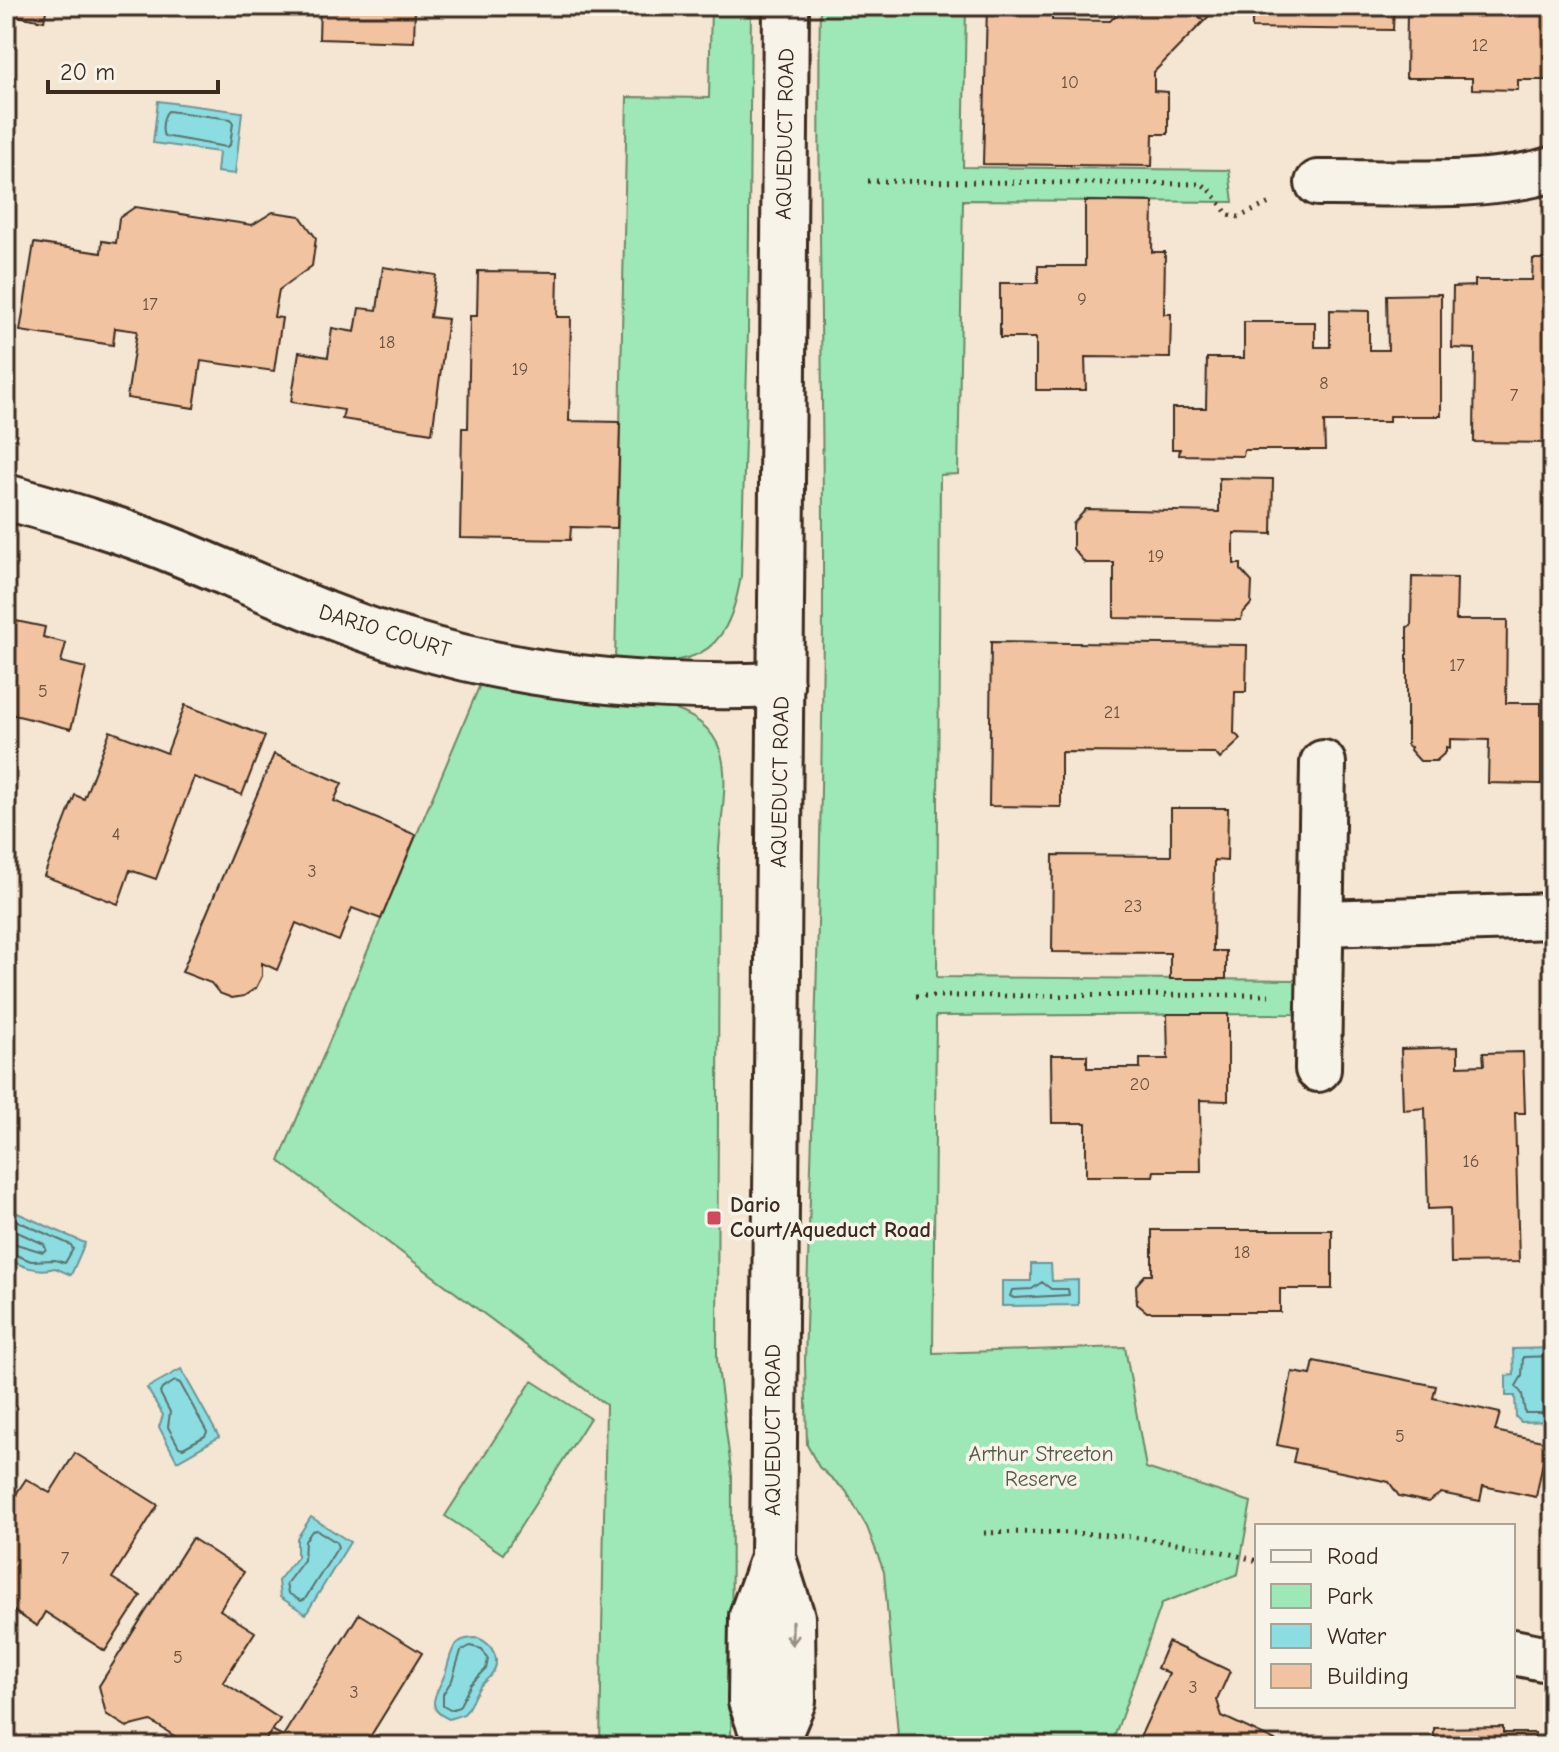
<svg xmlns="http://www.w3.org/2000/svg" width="1559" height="1752" viewBox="0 0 1559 1752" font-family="'Comic Neue',sans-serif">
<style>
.green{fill:#9ee7b6;stroke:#6c886a;stroke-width:2}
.water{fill:#8cdde2;stroke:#6c9594;stroke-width:2}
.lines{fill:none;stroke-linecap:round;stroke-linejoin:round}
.shore{stroke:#5b726c;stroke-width:2}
.building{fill:#f1c3a1;stroke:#3b2a1e;stroke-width:2}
.minor-casing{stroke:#3b2a1e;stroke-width:50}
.major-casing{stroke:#3b2a1e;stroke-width:50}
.path{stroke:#3b2a1e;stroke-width:5;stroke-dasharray:2 6;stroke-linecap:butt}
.minor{stroke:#f7f3e8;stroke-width:44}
.major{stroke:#f7f3e8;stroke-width:44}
.oneway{stroke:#998e83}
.poi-dot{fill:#d1495b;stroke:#f7f3e8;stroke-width:3}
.labels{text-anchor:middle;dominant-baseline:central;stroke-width:7;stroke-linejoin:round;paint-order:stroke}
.number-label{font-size:18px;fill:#68503f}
.street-label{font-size:22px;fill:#3b2a1e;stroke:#f7f3e8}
.poi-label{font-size:22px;font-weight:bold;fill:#3b2a1e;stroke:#f7f3e8;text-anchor:start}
.park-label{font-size:22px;fill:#545944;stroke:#f7f3e8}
</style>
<rect width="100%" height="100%" fill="#f5e5d3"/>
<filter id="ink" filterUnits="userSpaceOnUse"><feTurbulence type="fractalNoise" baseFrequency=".0125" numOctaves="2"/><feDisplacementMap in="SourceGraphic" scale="16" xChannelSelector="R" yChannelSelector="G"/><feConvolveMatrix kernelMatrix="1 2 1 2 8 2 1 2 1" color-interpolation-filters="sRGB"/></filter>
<g filter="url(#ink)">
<g class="green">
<path d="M711 6H751L748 331 741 576C726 663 692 664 615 662L627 97 709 98Z"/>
<path d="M820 6H966L963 167 1229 170 1233 202 963 200 958 474 940 475 937 977 1300 980 1299 1014 936 1016 933 1353 1125 1347 1146 1468 1251 1502 1238 1574 1162 1603 1111 1746H899L884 1572 867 1527 846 1491 819 1467 807 1445 805 1362C813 1087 824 812 823 537 823 360 817 183 820 6Z"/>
<path d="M481 682 664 706C744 727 723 787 719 849L717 1359 732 1477 731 1746H600L606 1405 279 1161Z"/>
<polygon points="532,1381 590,1418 503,1554 445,1516"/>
</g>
<g class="water">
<polygon points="158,101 242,112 235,174 217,172 219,152 153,143"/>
<path d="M6 1208 85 1243 71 1275 55 1268C37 1273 21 1266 6 1258Z"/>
<polygon points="1031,1264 1051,1264 1052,1281 1078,1280 1078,1305 1002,1306 1002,1281 1031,1281"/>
<polygon points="1553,1348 1553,1421 1521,1422 1516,1417 1515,1396 1506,1396 1506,1376 1514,1375 1513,1349"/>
<polygon points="181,1369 219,1437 177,1461 159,1427 163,1415 147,1388"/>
<polygon points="311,1517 350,1542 306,1614 280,1597 278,1581 297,1557 297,1538"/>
<path d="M478 1638C493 1644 503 1662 490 1676 486 1681 480 1684 477 1691 472 1699 470 1707 464 1714L449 1719C420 1707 441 1689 446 1671 449 1662 451 1647 459 1642 464 1638 472 1638 478 1638Z"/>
</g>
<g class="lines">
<g class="shore">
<path d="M168 111 231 119 233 123 230 145 226 147 164 136C161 130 163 115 168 111Z"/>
<polyline points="6,1216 71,1245 73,1249 65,1263 55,1260 31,1261 6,1251"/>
<polyline points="6,1227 44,1244 46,1249 43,1252 6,1241"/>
<polygon points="1042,1282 1051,1289 1068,1289 1069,1295 1014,1298 1010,1296 1012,1290 1032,1289"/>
<polyline points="1553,1356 1523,1357 1522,1376 1516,1386 1522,1394 1525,1413 1553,1413"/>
<polygon points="175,1381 180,1383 207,1432 205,1436 183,1448 179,1447 168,1427 170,1412 160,1393 162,1389"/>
<polygon points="317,1530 336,1542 338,1547 305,1599 301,1601 288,1593 286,1584 304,1560 305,1541 312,1531"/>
<polygon points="470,1646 482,1649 488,1659 486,1669 471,1684 459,1707 450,1710 443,1706 443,1694 452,1680 461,1651"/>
</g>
</g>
<g class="building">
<polygon points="6,6 47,6 44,21 6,14"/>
<polygon points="320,6 415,6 414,42 319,39"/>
<polygon points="987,6 1052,6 1052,20 1110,21 1125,6 1189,6 1204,21 1154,72 1154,91 1168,92 1168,134 1153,134 1152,166 983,164"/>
<polygon points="1189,6 1219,6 1204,21"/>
<polygon points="1252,6 1394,6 1393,30 1252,28"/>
<polygon points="1440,6 1553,6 1553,80 1518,80 1518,90 1472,89 1472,78 1406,78 1407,12 1439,12"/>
<polygon points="1085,201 1153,202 1152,252 1165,252 1164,314 1171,314 1170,358 1085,357 1086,390 1036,390 1036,338 1000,338 1000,283 1038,283 1038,266 1085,266"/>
<polygon points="135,207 252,225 273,212 300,216 316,238 312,266 279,290 274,317 282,318 274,371 201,361 194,408 127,398 137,331 115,328 113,345 20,331 34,243 101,253 102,241 116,243 119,218"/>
<polygon points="1533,259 1553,259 1553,443 1474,442 1475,349 1452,348 1453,287 1475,286 1475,280 1532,280"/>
<polygon points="383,267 436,275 430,317 448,319 432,433 342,419 344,410 291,402 299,352 328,357 332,328 355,332 359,308 377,310"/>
<polygon points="478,271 558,272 557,317 571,317 569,421 620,422 617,528 571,527 570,540 460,538 462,428 468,428 470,316 477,316"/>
<polygon points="1441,294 1441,416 1389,416 1389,422 1324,422 1325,450 1244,450 1243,456 1179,455 1180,449 1172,449 1172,408 1206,408 1207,358 1244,358 1244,322 1315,322 1315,347 1330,347 1330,310 1369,311 1369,350 1388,350 1387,295"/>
<polygon points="1219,478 1273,479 1272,534 1234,533 1234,564 1241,564 1241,570 1252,582 1251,604 1242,614 1241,620 1114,618 1114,563 1085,563 1073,549 1073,524 1086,509 1219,512"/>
<polygon points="1412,577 1457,578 1456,620 1507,620 1506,703 1541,703 1541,784 1488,783 1489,740 1450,739 1450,748 1446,747 1446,752 1436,761 1420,761 1410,750 1411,747 1407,746 1407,627 1411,626"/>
<polygon points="16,621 45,627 43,637 66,643 61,662 86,668 71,729 6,713 6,627 14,629"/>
<polygon points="991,642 1247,645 1246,692 1235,692 1234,733 1241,739 1220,759 1215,753 1061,752 1061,807 989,806"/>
<polygon points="185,705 265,736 242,795 194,777 156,879 130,870 118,904 44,876 75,795 84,799 110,731 167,753"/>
<polygon points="274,754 342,783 334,801 416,835 381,919 352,908 339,941 296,923 277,970 262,963 262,976 256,988 244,996 232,998 219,993 211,983 182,972"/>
<polygon points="1171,808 1228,808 1227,861 1214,860 1213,951 1226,951 1226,979 1170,979 1170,953 1052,952 1053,855 1171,856"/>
<polygon points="1167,1014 1228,1014 1228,1101 1200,1100 1201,1171 1154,1171 1153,1176 1086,1176 1086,1123 1052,1123 1051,1055 1087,1055 1087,1068 1140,1068 1140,1059 1168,1059"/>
<polygon points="1458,1047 1458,1066 1484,1065 1483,1053 1523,1052 1525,1113 1515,1113 1519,1262 1451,1263 1450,1208 1428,1209 1425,1108 1403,1110 1401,1049"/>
<polygon points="1152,1230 1332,1230 1332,1289 1280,1289 1280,1312 1147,1312 1137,1304 1136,1285 1145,1275 1152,1275"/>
<polygon points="1314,1361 1436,1386 1433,1398 1500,1413 1495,1431 1547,1442 1536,1497 1483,1486 1480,1501 1441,1493 1428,1502 1399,1496 1389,1482 1293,1462 1296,1449 1277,1445 1292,1372 1311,1375"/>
<polygon points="75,1453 158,1505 112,1578 141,1596 105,1651 45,1612 37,1626 6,1606 6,1537 11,1529 6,1525 6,1509 26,1479 50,1493"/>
<polygon points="192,1538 244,1572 220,1610 255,1632 223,1682 280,1719 262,1746 190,1746 151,1721 127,1727 106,1714 99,1686"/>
<polygon points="359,1614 422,1653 370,1737 385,1746 262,1746 272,1730 283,1736"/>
<polygon points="1168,1642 1230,1671 1217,1700 1222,1716 1286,1746 1136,1746 1169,1674 1157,1668"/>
<polygon points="1503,1727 1503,1733 1535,1733 1534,1746 1434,1746 1434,1728"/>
</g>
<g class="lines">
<g class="minor-casing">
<g id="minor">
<path d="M1318 183C1389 182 1486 190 1553 169"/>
<path d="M6 497C64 513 123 530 179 553 255 584 330 620 410 643 528 679 657 690 781 685"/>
<polyline points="1321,923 1553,916"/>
<polyline points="1318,1069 1323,763"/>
<polyline points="1513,1652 1553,1660"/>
</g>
</g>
<g class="major-casing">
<g id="major">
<polyline points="767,1746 751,1701 752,1616 773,1558"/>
<polyline points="774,1746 793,1701 792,1617 773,1558 786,6"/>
</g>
</g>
<g class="path">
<polyline points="868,181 1202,184 1212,192 1228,215 1239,217 1272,202"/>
<polyline points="916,996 1269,995"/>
<path d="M984 1533C1076 1530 1168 1535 1257 1561"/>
</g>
<use href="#minor" class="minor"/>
<use href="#major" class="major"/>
</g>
<defs><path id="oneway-shaft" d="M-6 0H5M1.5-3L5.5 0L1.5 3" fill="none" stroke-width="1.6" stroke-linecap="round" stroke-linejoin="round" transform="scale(2)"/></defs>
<use class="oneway" href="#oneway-shaft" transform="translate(792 1633) rotate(90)"/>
</g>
<rect class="poi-dot" x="706" y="1210" width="16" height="16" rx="4"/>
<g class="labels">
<g class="number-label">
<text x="1480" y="45">12</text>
<text x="1070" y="82">10</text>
<text x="1082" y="299">9</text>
<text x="150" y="304">17</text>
<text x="387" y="342">18</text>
<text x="520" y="369">19</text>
<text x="1324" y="383">8</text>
<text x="1514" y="395">7</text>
<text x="1156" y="556">19</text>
<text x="1457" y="665">17</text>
<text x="43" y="691">5</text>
<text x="1112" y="712">21</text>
<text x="116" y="834">4</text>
<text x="312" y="871">3</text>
<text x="1133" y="906">23</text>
<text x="1140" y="1084">20</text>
<text x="1471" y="1161">16</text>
<text x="1242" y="1252">18</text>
<text x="1400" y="1436">5</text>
<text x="65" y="1558">7</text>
<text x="178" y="1657">5</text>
<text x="1193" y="1687">3</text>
<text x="354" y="1692">3</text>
</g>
<g class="street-label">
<text transform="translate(785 134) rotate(-89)">AQUEDUCT ROAD</text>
<text transform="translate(385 631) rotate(17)">DARIO COURT</text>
<text transform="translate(780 782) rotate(-89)">AQUEDUCT ROAD</text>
<text transform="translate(773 1430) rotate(-90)">AQUEDUCT ROAD</text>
</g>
<g class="poi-label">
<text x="730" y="1205">Dario<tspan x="730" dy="25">Court/Aqueduct Road</tspan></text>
</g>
<g class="park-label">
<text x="1041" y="1454">Arthur Streeton<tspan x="1041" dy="25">Reserve</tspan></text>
</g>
</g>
<rect width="1559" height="1752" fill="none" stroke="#f7f3e8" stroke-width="32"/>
<rect x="16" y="16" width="1527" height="1720" fill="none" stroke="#3b2a1e" stroke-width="3" filter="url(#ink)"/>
<rect x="1255" y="1524" width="260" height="184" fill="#f7f3e8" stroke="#aca397" stroke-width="2"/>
<rect x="1271" y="1550" width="40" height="12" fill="#f7f3e8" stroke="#aca397" stroke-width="2"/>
<text x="1327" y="1564" font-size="24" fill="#3b2a1e">Road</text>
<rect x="1271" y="1584" width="40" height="24" fill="#9ee7b6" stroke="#aca397" stroke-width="2"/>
<text x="1327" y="1604" font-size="24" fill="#3b2a1e">Park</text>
<rect x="1271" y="1624" width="40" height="24" fill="#8cdde2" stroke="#aca397" stroke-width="2"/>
<text x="1327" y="1644" font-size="24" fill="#3b2a1e">Water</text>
<rect x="1271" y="1664" width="40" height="24" fill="#f1c3a1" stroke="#aca397" stroke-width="2"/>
<text x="1327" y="1684" font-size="24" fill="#3b2a1e">Building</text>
<path d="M48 80v12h170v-12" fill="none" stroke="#3b2a1e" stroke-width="4"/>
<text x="60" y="80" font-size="24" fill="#3b2a1e" stroke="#f7f3e8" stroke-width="6" paint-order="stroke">20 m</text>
</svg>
